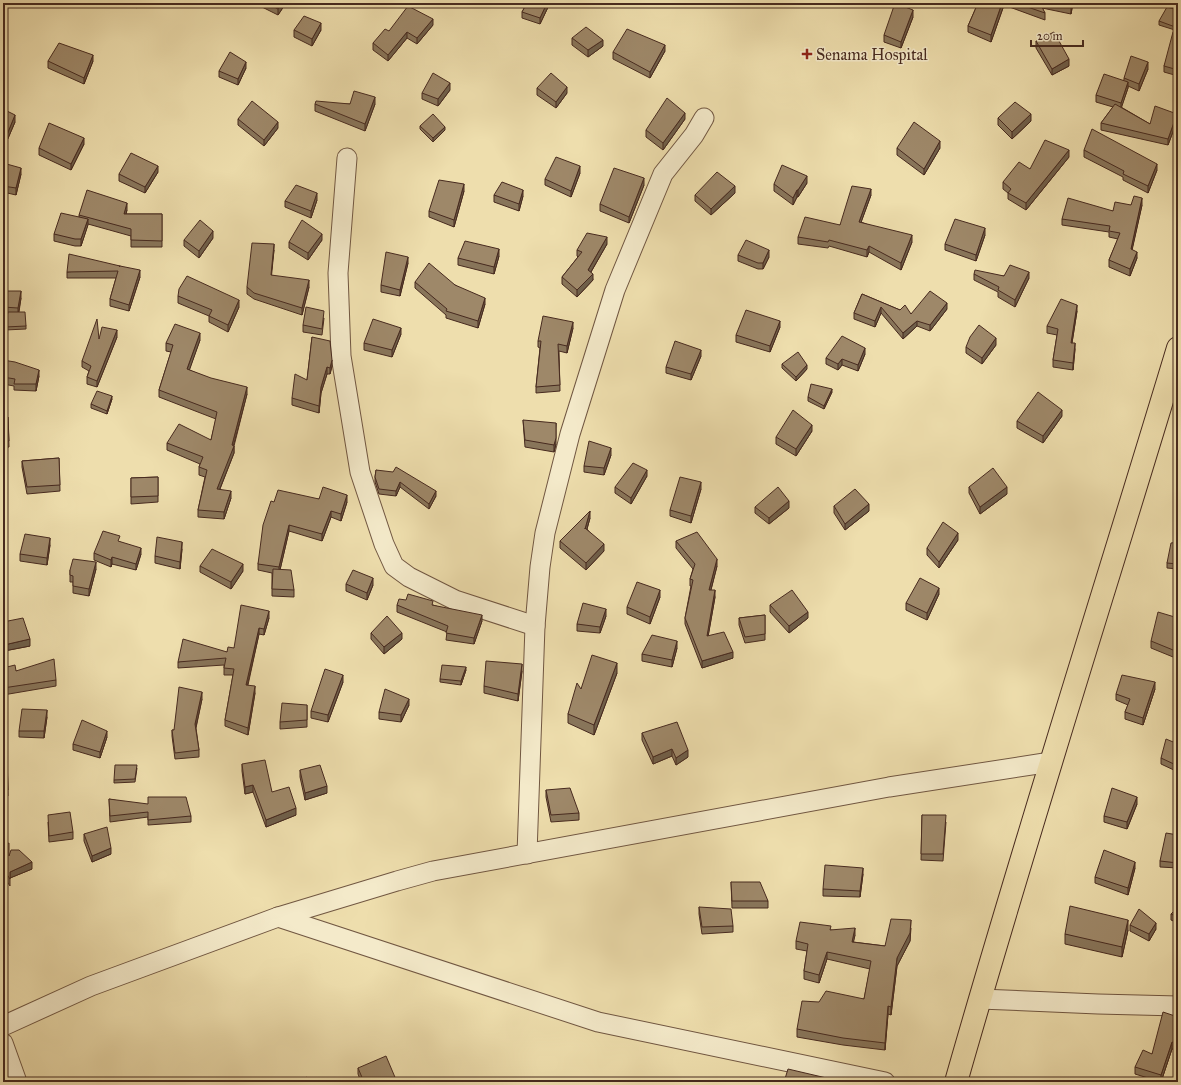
<svg xmlns="http://www.w3.org/2000/svg" width="1181" height="1085" viewBox="0 0 1181 1085" font-family="'IM FELL Great Primer',serif">
<style>
.lines{fill:none;stroke-linecap:round;stroke-linejoin:round}
.minor-casing{stroke:#715742;stroke-width:21}
.major-casing{stroke:#472a1f;stroke-width:24}
.minor{stroke:#f4eaca;stroke-width:19}
.major{stroke:#eedead;stroke-width:22}
.wall{fill:#88755a;stroke:#472a1f}
.shaded-wall{fill:#6f5f4a;stroke:#472a1f}
.building{fill:#9e8869;stroke:#472a1f}
.poi-dot{fill:#8f2418;stroke:#f4eaca;stroke-width:1.5}
.labels{text-anchor:middle;dominant-baseline:central;stroke-width:3;stroke-linejoin:round;paint-order:stroke}
.poi-label{font-size:16px;fill:#472a1f;stroke:#f4eaca;text-anchor:start}
</style>
<rect width="100%" height="100%" fill="#eedead"/>
<filter id="stains"><feTurbulence type="fractalNoise" baseFrequency=".005" numOctaves="4"/><feColorMatrix values="0 0 0 0 .2 0 0 0 0 .09 0 0 0 0 .02 0 0 0 .5 -.17"/></filter>
<radialGradient id="worn" r=".72"><stop offset=".6" stop-color="#630" stop-opacity="0"/><stop offset="1" stop-color="#630" stop-opacity=".3"/></radialGradient>
<g class="lines">
<g class="minor-casing">
<g id="minor">
<polyline points="347,158 338,273 341,356 360,472 384,544 394,566 409,577 455,600 535,626"/>
<polyline points="527,854 535,626 540,567 545,533 570,434 615,290 663,174 694,135 704,118"/>
<polyline points="278,917 598,1022 885,1082"/>
<polyline points="980,999 1098,1004 1178,1006"/>
<polyline points="3,1026 91,986 278,917 397,881 433,871 889,787 1051,762"/>
<polyline points="3,1043 17,1082"/>
</g>
</g>
<g class="major-casing">
<path id="major" d="M956 1082C1026 836 1104 593 1178 348"/>
</g>
<use href="#minor" class="minor"/>
<use href="#major" class="major"/>
</g>
<g class="wall">
<polygon points="131,3 141,3 137,8"/>
<polygon points="262,3 286,3 278,15 262,7"/>
<polygon points="527,3 550,3 540,24 522,18 522,12"/>
<polygon points="978,3 1073,3 1071,14 1042,8 1045,13 1045,20 1004,5 991,42 968,32 968,26"/>
<polygon points="1178,10 1178,31 1159,25 1159,21"/>
<polygon points="913,17 901,48 884,42 884,35"/>
<polygon points="433,25 417,44 407,38 388,61 373,50 373,43 389,31"/>
<polygon points="294,30 321,30 312,46 294,37"/>
<polygon points="1178,34 1178,76 1164,72 1164,66"/>
<polygon points="572,38 603,46 588,57 572,45"/>
<polygon points="1036,41 1069,66 1052,75 1036,48"/>
<polygon points="665,51 650,78 613,59 613,52"/>
<polygon points="48,61 93,61 84,84 48,68"/>
<polygon points="246,68 238,85 219,77 219,71"/>
<polygon points="1148,69 1139,91 1128,86 1128,88 1121,107 1150,124 1177,121 1168,145 1101,130 1101,123 1113,107 1096,102 1096,95 1124,80 1124,78"/>
<polygon points="537,88 567,93 556,108 537,95"/>
<polygon points="450,90 438,106 422,99 422,93"/>
<polygon points="315,104 375,104 365,131 315,111"/>
<polygon points="3,109 15,122 6,143 3,141"/>
<polygon points="998,118 1031,121 1012,139 998,125"/>
<polygon points="238,119 278,128 264,146 238,125"/>
<polygon points="685,119 663,150 646,137 646,130"/>
<polygon points="420,126 445,130 433,142 420,129"/>
<polygon points="84,144 71,170 39,155 39,148"/>
<polygon points="897,148 940,148 924,175 897,155"/>
<polygon points="1084,150 1157,170 1148,193 1123,180 1123,177 1084,157"/>
<polygon points="1069,157 1026,210 1008,199 1008,193 1003,189 1003,182 1030,169"/>
<polygon points="3,163 21,174 16,195 3,192"/>
<polygon points="158,172 145,193 119,181 119,174"/>
<polygon points="580,173 571,197 545,185 545,179"/>
<polygon points="807,183 798,197 797,197 793,205 774,191 774,184"/>
<polygon points="644,185 629,223 600,211 600,204"/>
<polygon points="464,191 454,227 429,217 429,211"/>
<polygon points="735,193 711,215 695,201 695,195"/>
<polygon points="494,195 523,196 519,211 494,202"/>
<polygon points="871,195 861,222 912,242 901,270 869,252 867,257 829,246 828,248 798,244 798,237 840,225"/>
<polygon points="317,200 311,218 285,207 285,201"/>
<polygon points="1131,205 1142,205 1132,249 1137,258 1130,276 1109,267 1109,260 1118,239 1109,237 1109,232 1062,225 1062,219 1113,211"/>
<polygon points="127,210 126,214 162,214 162,247 131,247 131,236 88,224 81,246 75,246 54,241 54,234 79,217 79,215"/>
<polygon points="985,235 976,261 945,250 945,244"/>
<polygon points="213,238 199,258 184,246 184,240"/>
<polygon points="322,240 308,260 289,248 289,242"/>
<polygon points="607,244 591,272 593,280 577,297 562,284 562,277 578,257 577,256 577,250"/>
<polygon points="274,250 271,275 309,287 302,315 254,299 247,294 247,287"/>
<polygon points="738,255 769,257 763,269 758,269 738,261"/>
<polygon points="499,256 494,274 458,265 458,258"/>
<polygon points="408,263 400,296 381,292 381,285"/>
<polygon points="120,266 140,277 129,311 110,306 110,299 116,278 67,278 67,272"/>
<polygon points="974,274 1004,276 1029,278 1015,307 998,297 998,292 974,280"/>
<polygon points="415,282 455,285 485,304 478,328 446,318 446,315 415,288"/>
<polygon points="3,291 21,298 19,312 26,326 26,329 5,330 7,314 3,314"/>
<polygon points="862,294 900,310 911,314 947,309 930,331 917,326 903,339 881,313 875,327 854,319 854,313"/>
<polygon points="178,296 239,307 228,332 209,322 209,316 178,303"/>
<polygon points="1077,311 1072,343 1075,349 1073,370 1053,367 1053,360 1057,335 1047,333 1047,326"/>
<polygon points="324,318 322,335 303,332 303,325"/>
<polygon points="780,327 770,352 736,342 736,335"/>
<polygon points="573,328 567,353 559,351 560,391 536,393 536,387 540,348 538,347 538,341"/>
<polygon points="401,334 392,357 364,350 364,343"/>
<polygon points="117,337 97,387 87,384 87,377 89,371 82,367 82,361 99,339"/>
<polygon points="312,337 332,366 330,374 327,374 321,393 319,413 292,405 292,398 307,380"/>
<polygon points="200,340 189,370 247,394 234,446 234,453 220,489 231,498 224,519 198,517 198,510 205,477 199,475 199,467 200,464 167,450 167,443 211,440 216,419 159,397 159,390 171,352 166,351 166,343"/>
<polygon points="996,345 982,364 966,353 966,347"/>
<polygon points="865,354 858,371 842,365 838,370 826,364 826,358"/>
<polygon points="701,356 691,380 666,373 666,367"/>
<polygon points="3,360 39,376 36,391 14,390 14,386 3,384"/>
<polygon points="782,364 807,369 796,381 782,368"/>
<polygon points="832,392 824,409 808,401 808,397"/>
<polygon points="112,399 107,414 91,408 91,404"/>
<polygon points="1062,416 1043,443 1017,428 1017,421"/>
<polygon points="8,417 9,447 3,448 3,418"/>
<polygon points="523,420 556,444 554,452 525,447"/>
<polygon points="812,431 796,456 776,444 776,437"/>
<polygon points="611,455 604,475 584,472 584,466"/>
<polygon points="59,458 60,491 27,494 22,467 22,461"/>
<polygon points="376,470 436,496 429,509 400,487 396,496 379,494 375,482 375,477"/>
<polygon points="647,476 631,504 615,493 615,487"/>
<polygon points="158,477 158,502 131,504 131,478"/>
<polygon points="969,487 1007,494 980,514 969,493"/>
<polygon points="701,489 691,523 670,516 670,510"/>
<polygon points="319,499 347,502 341,521 331,517 322,541 289,531 280,570 294,590 294,597 272,596 272,573 258,570 258,564 274,502"/>
<polygon points="834,506 869,511 845,530 834,513"/>
<polygon points="755,507 789,508 769,524 755,513"/>
<polygon points="590,518 587,529 604,551 586,570 560,548 560,541"/>
<polygon points="958,540 939,568 927,555 927,548"/>
<polygon points="676,541 717,566 711,590 715,597 708,636 733,658 702,668 685,624 685,618 691,586 690,586 690,579 693,569 676,548"/>
<polygon points="120,542 141,554 136,570 112,564 111,567 94,560 94,553"/>
<polygon points="1178,542 1178,569 1167,568 1167,563"/>
<polygon points="50,545 47,565 20,561 20,554"/>
<polygon points="182,549 180,569 155,563 155,556"/>
<polygon points="200,566 243,571 231,589 200,572"/>
<polygon points="96,569 89,596 73,593 73,582 70,582 70,570"/>
<polygon points="346,584 373,585 367,600 346,591"/>
<polygon points="939,594 927,620 906,610 906,603"/>
<polygon points="660,597 650,624 627,614 627,607"/>
<polygon points="397,605 433,605 482,621 474,644 446,640 447,632 397,612"/>
<polygon points="770,605 808,618 789,633 770,612"/>
<polygon points="765,615 765,640 745,643 739,625 739,618"/>
<polygon points="606,616 600,633 577,631 577,624"/>
<polygon points="269,618 264,635 259,634 248,685 255,693 248,735 225,726 225,720 233,675 224,675 224,665 178,668 178,662 227,652 234,648"/>
<polygon points="1178,618 1178,659 1151,648 1151,641"/>
<polygon points="3,622 30,646 4,651 3,646"/>
<polygon points="371,633 402,639 384,654 371,639"/>
<polygon points="677,648 672,667 642,661 642,654"/>
<polygon points="3,668 56,680 56,686 3,695"/>
<polygon points="466,670 461,685 440,682 440,679"/>
<polygon points="522,671 518,701 484,693 484,686"/>
<polygon points="617,673 594,735 568,723 568,714 581,689"/>
<polygon points="343,682 328,722 311,718 311,711"/>
<polygon points="1155,689 1143,725 1125,719 1125,712 1128,705 1116,700 1116,694"/>
<polygon points="202,699 196,728 199,750 199,757 175,759 172,736 172,730 174,730"/>
<polygon points="307,705 307,727 280,729 280,722"/>
<polygon points="409,705 401,722 379,719 379,712"/>
<polygon points="47,717 44,738 19,737 19,731"/>
<polygon points="642,733 688,757 676,765 672,756 653,764 642,740"/>
<polygon points="107,737 100,758 73,750 73,744"/>
<polygon points="1178,744 1176,771 1161,764 1161,758"/>
<polygon points="3,755 7,755 8,796 3,796"/>
<polygon points="242,764 272,792 296,815 266,827 253,792 245,794 242,771"/>
<polygon points="137,768 135,782 114,783 114,780"/>
<polygon points="300,770 327,793 305,800 300,777"/>
<polygon points="546,790 579,813 579,820 551,822 546,797"/>
<polygon points="109,799 191,816 191,822 148,825 148,817 110,822"/>
<polygon points="1137,804 1127,829 1104,822 1104,816"/>
<polygon points="922,815 946,822 943,861 921,860"/>
<polygon points="48,822 73,832 73,839 49,842"/>
<polygon points="84,834 111,854 92,862 84,841"/>
<polygon points="1178,835 1178,868 1160,867 1160,861"/>
<polygon points="3,845 9,856 32,869 10,878 10,886 6,880 4,881"/>
<polygon points="1135,868 1128,895 1095,883 1095,877"/>
<polygon points="863,874 860,897 823,896 823,889"/>
<polygon points="731,882 768,901 768,908 732,908"/>
<polygon points="699,907 733,926 733,932 702,934 699,914"/>
<polygon points="1178,907 1178,923 1171,920 1171,914"/>
<polygon points="1130,925 1156,929 1149,941 1130,931"/>
<polygon points="911,928 910,941 897,966 891,1015 888,1014 885,1050 843,1045 797,1037 797,1029 819,1002 864,999 870,969 827,959 819,983 804,979 804,971 807,951 796,949 796,941 831,930 855,935 853,942 885,946"/>
<polygon points="1128,930 1122,957 1065,944 1065,934"/>
<polygon points="1178,1017 1178,1050 1172,1049 1161,1082 1135,1074 1135,1067 1152,1054"/>
<polygon points="358,1068 397,1082 361,1082 358,1074"/>
</g>
<g class="shaded-wall">
<polygon points="137,3 141,3 137,8"/>
<polygon points="282,3 286,3 278,15 278,9"/>
<polygon points="547,3 550,3 540,24 540,18"/>
<polygon points="1002,3 1004,3 1004,5 991,42 991,35"/>
<polygon points="1072,3 1073,3 1071,14 1071,7"/>
<polygon points="913,10 913,17 901,48 901,42"/>
<polygon points="433,19 433,25 417,44 417,38"/>
<polygon points="321,23 321,30 312,46 312,39"/>
<polygon points="407,32 407,38 388,61 388,55"/>
<polygon points="603,40 603,46 588,57 588,50"/>
<polygon points="665,45 665,51 650,78 650,72"/>
<polygon points="93,55 93,61 84,84 84,78"/>
<polygon points="1069,59 1069,66 1052,75 1052,69"/>
<polygon points="246,62 246,68 238,85 238,79"/>
<polygon points="1148,62 1148,69 1139,91 1139,84"/>
<polygon points="1128,82 1128,88 1121,109 1121,103"/>
<polygon points="450,83 450,90 438,106 438,99"/>
<polygon points="567,87 567,93 556,108 556,102"/>
<polygon points="375,97 375,104 365,131 365,124"/>
<polygon points="685,113 685,119 663,150 663,143"/>
<polygon points="1031,114 1031,121 1012,139 1012,132"/>
<polygon points="1177,114 1177,121 1168,145 1168,139"/>
<polygon points="15,115 15,122 6,143 6,137"/>
<polygon points="278,122 278,128 264,146 264,140"/>
<polygon points="445,127 445,130 433,142 433,138"/>
<polygon points="84,138 84,144 71,170 71,164"/>
<polygon points="940,141 940,148 924,175 924,169"/>
<polygon points="1069,150 1069,157 1026,210 1026,203"/>
<polygon points="1157,164 1157,170 1148,193 1148,186"/>
<polygon points="158,166 158,172 145,193 145,187"/>
<polygon points="580,166 580,173 571,197 571,191"/>
<polygon points="21,168 21,174 16,195 16,188"/>
<polygon points="807,176 807,183 798,197 798,190"/>
<polygon points="644,178 644,185 629,223 629,217"/>
<polygon points="464,184 464,191 454,227 454,220"/>
<polygon points="735,186 735,193 711,215 711,209"/>
<polygon points="871,189 871,195 859,228 859,222"/>
<polygon points="523,190 523,196 519,211 519,204"/>
<polygon points="797,190 797,197 793,205 793,198"/>
<polygon points="317,193 317,200 311,218 311,211"/>
<polygon points="1142,198 1142,205 1131,255 1131,249"/>
<polygon points="127,203 127,210 124,220 124,214"/>
<polygon points="88,219 88,225 81,246 81,239"/>
<polygon points="985,228 985,235 976,261 976,255"/>
<polygon points="213,231 213,238 199,258 199,251"/>
<polygon points="322,234 322,240 308,260 308,253"/>
<polygon points="912,235 912,242 901,270 901,263"/>
<polygon points="607,237 607,244 588,277 588,270"/>
<polygon points="274,244 274,250 271,281 271,275"/>
<polygon points="869,246 869,252 867,257 867,250"/>
<polygon points="499,249 499,256 494,274 494,267"/>
<polygon points="769,250 769,257 763,269 763,263"/>
<polygon points="1137,252 1137,258 1130,276 1130,269"/>
<polygon points="408,257 408,263 400,296 400,290"/>
<polygon points="140,270 140,277 129,311 129,305"/>
<polygon points="1029,272 1029,278 1015,307 1015,300"/>
<polygon points="593,274 593,280 577,297 577,290"/>
<polygon points="309,280 309,287 302,315 302,308"/>
<polygon points="21,291 21,298 18,315 18,308"/>
<polygon points="485,298 485,304 478,328 478,321"/>
<polygon points="239,300 239,307 228,332 228,325"/>
<polygon points="947,303 947,309 930,331 930,325"/>
<polygon points="1077,305 1077,311 1071,349 1071,343"/>
<polygon points="881,307 881,313 875,327 875,321"/>
<polygon points="780,321 780,327 770,352 770,346"/>
<polygon points="917,321 917,326 903,339 903,333"/>
<polygon points="573,322 573,328 567,353 567,346"/>
<polygon points="401,328 401,334 392,357 392,350"/>
<polygon points="117,330 117,337 97,387 97,381"/>
<polygon points="200,333 200,340 187,377 187,369"/>
<polygon points="996,338 996,345 982,364 982,358"/>
<polygon points="1075,343 1075,349 1073,370 1073,363"/>
<polygon points="865,348 865,354 858,371 858,365"/>
<polygon points="701,350 701,356 691,380 691,374"/>
<polygon points="842,359 842,365 838,370 838,364"/>
<polygon points="332,360 332,366 330,374 330,368"/>
<polygon points="807,365 807,369 796,381 796,377"/>
<polygon points="327,367 327,374 321,393 319,413 319,406 321,387"/>
<polygon points="39,370 39,376 36,391 36,384"/>
<polygon points="247,387 247,394 232,451 234,446 234,453 217,496 217,489 232,445"/>
<polygon points="832,389 832,392 824,409 824,406"/>
<polygon points="112,396 112,399 107,414 107,411"/>
<polygon points="1062,410 1062,416 1043,443 1043,436"/>
<polygon points="556,423 556,444 554,452 554,445"/>
<polygon points="812,425 812,431 796,456 796,449"/>
<polygon points="611,448 611,455 604,475 604,468"/>
<polygon points="647,470 647,476 631,504 631,498"/>
<polygon points="400,482 400,487 396,496 396,491"/>
<polygon points="701,482 701,489 691,523 691,516"/>
<polygon points="1007,487 1007,494 980,514 980,507"/>
<polygon points="231,491 231,498 224,519 224,512"/>
<polygon points="436,491 436,496 429,509 429,504"/>
<polygon points="347,495 347,502 341,521 341,514"/>
<polygon points="789,501 789,508 769,524 769,518"/>
<polygon points="869,504 869,511 845,530 845,524"/>
<polygon points="331,511 331,517 322,541 322,534"/>
<polygon points="590,511 590,518 585,536 585,529"/>
<polygon points="289,525 289,531 279,574 279,567"/>
<polygon points="958,533 958,540 939,568 939,562"/>
<polygon points="50,538 50,545 47,565 47,558"/>
<polygon points="182,542 182,549 180,569 180,562"/>
<polygon points="604,544 604,551 586,570 586,563"/>
<polygon points="141,548 141,554 136,570 136,564"/>
<polygon points="112,557 112,564 111,567 111,560"/>
<polygon points="717,559 717,566 709,597 709,590"/>
<polygon points="96,562 96,569 89,596 89,589"/>
<polygon points="243,564 243,571 231,589 231,582"/>
<polygon points="373,578 373,585 367,600 367,593"/>
<polygon points="939,588 939,594 927,620 927,613"/>
<polygon points="660,590 660,597 650,624 650,617"/>
<polygon points="715,590 715,597 707,643 707,636"/>
<polygon points="606,609 606,616 600,633 600,627"/>
<polygon points="269,611 269,618 264,635 264,629"/>
<polygon points="808,612 808,618 789,633 789,626"/>
<polygon points="482,615 482,621 474,644 474,638"/>
<polygon points="259,628 259,634 246,691 246,685"/>
<polygon points="402,633 402,639 384,654 384,647"/>
<polygon points="30,639 30,646 4,651 4,645"/>
<polygon points="677,641 677,648 672,667 672,660"/>
<polygon points="733,652 733,658 702,668 702,661"/>
<polygon points="617,663 617,673 594,735 594,725"/>
<polygon points="522,664 522,671 518,701 518,694"/>
<polygon points="466,667 466,670 461,685 461,681"/>
<polygon points="343,675 343,682 328,722 328,715"/>
<polygon points="1155,682 1155,689 1143,725 1143,718"/>
<polygon points="255,686 255,693 248,735 248,728"/>
<polygon points="202,692 202,699 195,731 195,724"/>
<polygon points="409,699 409,705 401,722 401,715"/>
<polygon points="47,710 47,717 44,738 44,731"/>
<polygon points="107,731 107,737 100,758 100,752"/>
<polygon points="672,749 672,756 653,764 653,757"/>
<polygon points="688,750 688,757 676,765 676,758"/>
<polygon points="1178,761 1178,768 1176,771 1176,765"/>
<polygon points="253,785 253,792 245,794 245,787"/>
<polygon points="327,786 327,793 305,800 305,793"/>
<polygon points="1137,797 1137,804 1127,829 1127,822"/>
<polygon points="296,808 296,815 266,827 266,820"/>
<polygon points="111,848 111,854 92,862 92,856"/>
<polygon points="32,862 32,869 10,878 10,872"/>
<polygon points="1135,862 1135,868 1128,895 1128,888"/>
<polygon points="863,868 863,874 860,897 860,891"/>
<polygon points="6,873 6,880 4,881 4,874"/>
<polygon points="911,920 910,941 897,966 891,1015 891,1007 897,958"/>
<polygon points="1128,920 1128,930 1122,957 1122,947"/>
<polygon points="1156,923 1156,929 1149,941 1149,934"/>
<polygon points="855,928 855,935 852,949 852,942"/>
<polygon points="827,952 827,959 819,983 819,975"/>
<polygon points="888,1006 888,1014 885,1050 885,1043"/>
<polygon points="1172,1042 1172,1049 1161,1082 1161,1075"/>
</g>
<g class="building">
<polygon points="267,3 282,3 278,9"/>
<polygon points="527,3 547,3 540,18 522,12"/>
<polygon points="895,3 913,10 901,42 884,35"/>
<polygon points="978,3 1002,3 991,35 968,26"/>
<polygon points="1016,3 1040,3 1045,13"/>
<polygon points="1049,3 1072,3 1071,7"/>
<polygon points="408,6 433,19 417,38 407,32 388,55 373,43 385,29 389,31"/>
<polygon points="1167,7 1178,10 1178,28 1159,21"/>
<polygon points="304,16 321,23 312,39 294,30"/>
<polygon points="586,27 603,40 588,50 572,38"/>
<polygon points="627,29 665,45 650,72 613,52"/>
<polygon points="1054,32 1069,59 1052,69 1036,41"/>
<polygon points="1173,32 1178,34 1178,70 1164,66"/>
<polygon points="59,43 93,55 84,78 48,61"/>
<polygon points="230,52 246,62 238,79 219,71"/>
<polygon points="1131,56 1148,62 1139,84 1124,78"/>
<polygon points="433,73 450,83 438,99 422,93"/>
<polygon points="551,73 567,87 556,102 537,88"/>
<polygon points="1104,74 1128,82 1121,103 1096,95"/>
<polygon points="354,91 375,97 365,124 315,104 316,101 350,104"/>
<polygon points="667,98 685,113 663,143 646,130"/>
<polygon points="252,101 278,122 264,140 238,119"/>
<polygon points="1015,102 1031,114 1012,132 998,118"/>
<polygon points="1115,104 1150,124 1155,106 1177,114 1168,139 1101,123"/>
<polygon points="3,109 15,115 6,137 3,135"/>
<polygon points="433,114 445,127 433,138 420,126"/>
<polygon points="914,122 940,141 924,169 897,148"/>
<polygon points="49,123 84,138 71,164 39,148"/>
<polygon points="1092,129 1157,164 1148,186 1123,174 1124,171 1084,150"/>
<polygon points="1045,140 1069,150 1026,203 1008,193 1011,189 1003,182 1019,162 1030,169"/>
<polygon points="131,153 158,166 145,187 119,174"/>
<polygon points="556,157 580,166 571,191 545,179"/>
<polygon points="3,163 21,168 16,188 3,186"/>
<polygon points="782,165 807,176 798,190 797,190 793,198 774,184"/>
<polygon points="614,168 644,178 629,217 600,204"/>
<polygon points="717,172 735,186 711,209 695,195"/>
<polygon points="439,180 464,184 454,220 429,211"/>
<polygon points="502,182 523,190 519,204 494,195"/>
<polygon points="296,185 317,193 311,211 285,201"/>
<polygon points="852,186 871,189 859,222 912,235 901,263 869,246 867,250 829,240 828,242 798,237 805,217 840,225"/>
<polygon points="87,190 127,203 124,214 162,214 162,241 131,240 131,229 79,215"/>
<polygon points="1134,196 1142,198 1131,249 1137,252 1130,269 1109,260 1120,233 1109,231 1110,226 1062,219 1068,198 1113,211 1115,202 1131,205"/>
<polygon points="61,213 88,219 81,239 75,239 54,234"/>
<polygon points="955,219 985,228 976,255 945,244"/>
<polygon points="200,220 213,231 199,251 184,240"/>
<polygon points="302,220 322,234 308,253 289,242"/>
<polygon points="587,233 607,237 588,270 593,274 577,290 562,277 582,252 577,250"/>
<polygon points="746,240 769,250 763,263 758,263 738,255"/>
<polygon points="465,241 499,249 494,267 458,258"/>
<polygon points="252,243 274,244 271,275 309,280 302,308 254,293 247,287"/>
<polygon points="386,252 408,257 400,290 381,285"/>
<polygon points="69,254 120,266 119,267 120,266 140,270 129,305 110,299 118,271 67,272"/>
<polygon points="429,263 455,285 485,298 478,321 446,311 447,309 415,282"/>
<polygon points="1010,265 1029,272 1015,300 998,290 999,287 974,274 975,270 1004,276"/>
<polygon points="187,276 239,300 228,325 209,316 212,310 178,296 179,289"/>
<polygon points="3,291 21,291 18,308 3,307"/>
<polygon points="930,291 947,303 930,325 917,321 903,333 881,307 875,321 854,313 862,294 900,310 905,305 911,314"/>
<polygon points="1061,299 1077,305 1071,343 1075,343 1073,363 1053,360 1058,329 1047,326"/>
<polygon points="306,307 324,311 322,329 303,325"/>
<polygon points="746,310 780,321 770,346 736,335"/>
<polygon points="8,312 25,312 26,326 5,327"/>
<polygon points="543,316 573,322 567,346 558,344 560,385 536,387 541,341 538,341"/>
<polygon points="97,319 99,339 102,327 117,330 97,381 87,377 91,366 82,361"/>
<polygon points="373,319 401,328 392,350 364,343"/>
<polygon points="175,324 200,333 187,369 211,378 247,387 232,445 234,446 217,489 231,491 224,512 198,510 207,470 199,467 203,457 167,443 179,424 211,440 217,412 159,390 173,345 166,343"/>
<polygon points="979,325 996,338 982,358 966,347 970,337"/>
<polygon points="842,336 865,348 858,365 842,359 838,364 826,358"/>
<polygon points="312,337 330,341 332,360 330,368 327,367 321,387 319,406 292,398 295,374 307,380"/>
<polygon points="675,341 701,350 691,374 666,367"/>
<polygon points="798,352 807,365 796,377 782,364"/>
<polygon points="3,360 15,362 39,370 36,384 14,384 15,379 3,377"/>
<polygon points="811,384 832,389 824,406 808,397"/>
<polygon points="97,391 112,396 107,411 91,404"/>
<polygon points="1038,392 1062,410 1043,436 1017,421"/>
<polygon points="793,410 812,425 796,449 776,437"/>
<polygon points="8,417 9,441 3,441 3,418"/>
<polygon points="523,420 556,423 556,438 554,445 525,440"/>
<polygon points="589,441 611,448 604,468 584,466"/>
<polygon points="59,458 60,485 27,487 22,461"/>
<polygon points="633,463 647,470 631,498 615,487"/>
<polygon points="396,467 436,491 429,504 400,482 396,491 379,489 375,477 376,470 393,472"/>
<polygon points="993,468 1007,487 980,507 969,487"/>
<polygon points="158,477 158,496 131,497 131,478"/>
<polygon points="680,477 701,482 691,516 670,510"/>
<polygon points="323,487 347,495 341,514 331,511 322,534 289,525 279,567 258,564 263,525 271,501 274,502 278,490 319,499"/>
<polygon points="778,487 789,501 769,518 755,507"/>
<polygon points="855,489 869,504 845,524 834,506"/>
<polygon points="590,511 585,529 585,528 604,544 586,563 560,541"/>
<polygon points="943,522 958,533 939,562 927,548"/>
<polygon points="103,531 120,536 118,541 141,548 136,564 112,557 111,560 94,553"/>
<polygon points="697,532 717,559 709,590 715,590 707,636 724,632 733,652 702,661 685,618 693,580 690,579 695,564 676,541"/>
<polygon points="25,534 50,538 47,558 20,554"/>
<polygon points="157,537 182,542 180,562 155,556"/>
<polygon points="1178,542 1178,564 1167,563 1171,543"/>
<polygon points="212,549 243,564 231,582 200,566"/>
<polygon points="73,559 96,562 89,589 73,586 73,576 70,575 70,570"/>
<polygon points="273,569 291,570 294,590 272,589"/>
<polygon points="353,570 373,578 367,593 346,584"/>
<polygon points="920,578 939,588 927,613 906,603"/>
<polygon points="637,582 660,590 650,617 627,607"/>
<polygon points="792,590 808,612 789,626 770,605"/>
<polygon points="408,594 433,601 432,605 482,615 474,638 446,633 448,626 397,605 399,599 406,600"/>
<polygon points="583,603 606,609 600,627 577,624"/>
<polygon points="241,605 269,611 264,629 259,628 246,685 255,686 248,728 225,720 234,669 224,668 226,658 178,662 183,639 227,652 228,647 234,648"/>
<polygon points="1158,612 1178,618 1178,652 1151,641"/>
<polygon points="765,615 765,634 745,637 739,618"/>
<polygon points="387,616 402,633 384,647 371,633"/>
<polygon points="23,618 30,639 4,645 3,639 3,622"/>
<polygon points="652,635 677,641 672,660 642,654"/>
<polygon points="592,655 617,663 594,725 568,714 577,683 581,689"/>
<polygon points="54,659 56,680 3,688 3,668 15,665 16,671"/>
<polygon points="486,661 522,664 518,694 484,686"/>
<polygon points="442,665 466,667 461,681 440,679"/>
<polygon points="325,669 343,675 328,715 311,711"/>
<polygon points="1122,675 1155,682 1143,718 1125,712 1130,699 1116,694"/>
<polygon points="179,687 202,692 195,724 199,750 175,753 172,730 174,730"/>
<polygon points="385,689 409,699 401,715 379,712"/>
<polygon points="282,703 307,705 307,720 280,722"/>
<polygon points="22,709 47,710 44,731 19,731"/>
<polygon points="82,720 107,731 100,752 73,744"/>
<polygon points="677,722 688,750 676,758 672,749 653,757 642,733"/>
<polygon points="1166,739 1178,744 1178,761 1176,765 1161,758"/>
<polygon points="3,755 7,755 8,790 3,789"/>
<polygon points="265,760 272,792 289,787 296,808 266,820 253,785 245,787 242,764"/>
<polygon points="115,765 137,765 135,779 114,780"/>
<polygon points="320,765 327,786 305,793 300,770"/>
<polygon points="570,788 579,813 551,815 546,790"/>
<polygon points="1112,788 1137,797 1127,822 1104,816"/>
<polygon points="148,797 186,797 191,816 148,820 148,812 110,816 109,799 148,804"/>
<polygon points="70,812 73,832 49,836 48,815"/>
<polygon points="922,815 946,815 943,854 921,854"/>
<polygon points="107,827 111,848 92,856 84,834"/>
<polygon points="1166,833 1178,835 1178,863 1160,861"/>
<polygon points="9,843 9,856 11,850 19,850 32,862 10,872 10,879 6,873 4,874 4,871 3,869 3,845"/>
<polygon points="1104,850 1135,862 1128,888 1095,877"/>
<polygon points="825,865 863,868 860,891 823,889"/>
<polygon points="731,882 760,882 768,901 732,901"/>
<polygon points="1070,906 1128,920 1122,947 1065,934"/>
<polygon points="699,907 731,909 733,926 702,927"/>
<polygon points="1178,907 1178,917 1171,914"/>
<polygon points="1139,909 1156,923 1149,934 1130,925"/>
<polygon points="891,919 911,920 910,933 897,958 891,1007 888,1006 885,1043 843,1038 797,1029 802,1001 819,1002 826,991 864,999 871,961 827,952 819,975 804,971 808,944 796,941 800,922 831,926 830,930 855,928 852,942 885,946"/>
<polygon points="1163,1012 1178,1017 1178,1044 1172,1042 1161,1075 1135,1067 1143,1050 1152,1054"/>
<polygon points="386,1056 397,1082 372,1082 371,1080 367,1082 364,1082 358,1068"/>
<polygon points="788,1069 835,1080 835,1082 784,1082"/>
<polygon points="306,1077 313,1082 303,1082"/>
</g>
<path class="poi-dot" d="M805 48h4v4h4v4h-4v4h-4v-4h-4v-4h4z"/>
<g class="labels">
<g class="poi-label">
<text x="816" y="54">Senama Hospital</text>
</g>
</g>
<rect width="1181" height="1085" fill="none" stroke="#eedead" stroke-width="16"/>
<rect x="4" y="4" width="1173" height="1077" fill="none" stroke="#472a1f" stroke-width="2"/>
<rect x="8" y="8" width="1165" height="1069" fill="none" stroke="#472a1f"/>
<path d="M1031 40v6h52v-6" fill="none" stroke="#472a1f" stroke-width="2"/>
<text x="1037" y="40" font-size="12" fill="#472a1f" stroke="#f4eaca" stroke-width="3" paint-order="stroke">20 m</text>
<rect width="100%" height="100%" filter="url(#stains)"/>
<rect width="100%" height="100%" fill="url(#worn)"/>
</svg>
